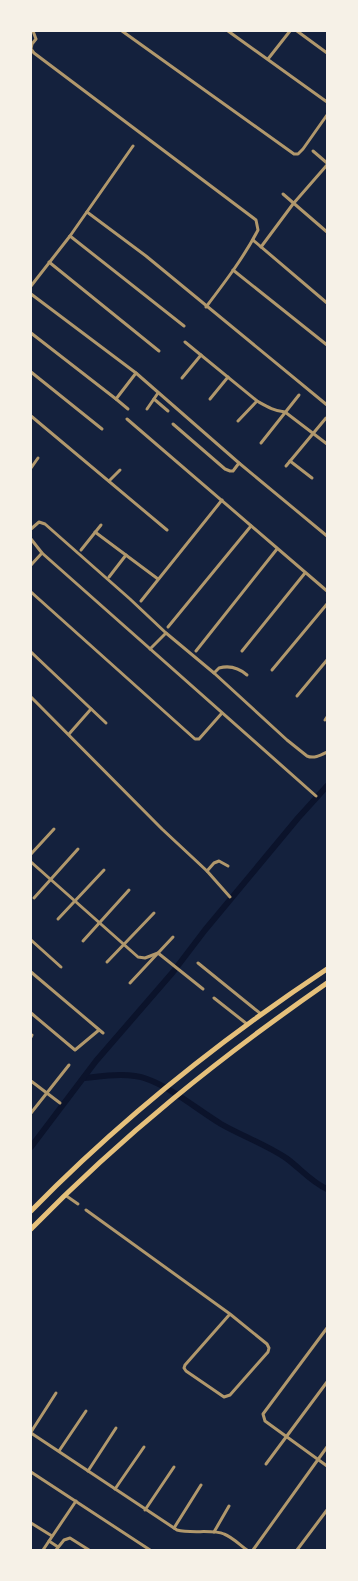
<svg xmlns="http://www.w3.org/2000/svg" width="358" height="1581" viewBox="0 0 358 1581" font-family="'Fira Sans Condensed',sans-serif">
<style>
.lines{fill:none;stroke-linecap:round;stroke-linejoin:round}
.canal{stroke:#0b132b;stroke-width:6}
.minor{stroke:#b1986c;stroke-width:3}
.primary{stroke:#e5c07b;stroke-width:5}
</style>
<rect width="100%" height="100%" fill="#14213d"/>
<g class="lines">
<g class="canal">
<path d="M84 1078C104 1076 128 1072 147 1079 172 1088 198 1110 221 1124 242 1136 265 1144 286 1158 300 1168 311 1182 327 1189"/>
<polyline points="31,1147 96,1061 173,972 205,930 298,818 327,786"/>
</g>
<g class="minor">
<path d="M33 31 36 39 32 44 31 49 34 53 256 220 258 230C244 257 225 282 206 307"/>
<polyline points="122,31 294,154 298,154 303,149 327,115"/>
<polyline points="228,31 327,102"/>
<polyline points="297,31 327,53"/>
<polyline points="268,59 290,31"/>
<polyline points="313,151 327,163"/>
<polyline points="283,194 327,232"/>
<polyline points="87,212 146,256 327,405"/>
<polyline points="70,236 184,326"/>
<polyline points="253,240 327,303"/>
<polyline points="261,247 293,204 327,165"/>
<polyline points="49,262 159,351"/>
<polyline points="233,270 327,345"/>
<polyline points="31,286 70,236 133,146"/>
<polyline points="31,294 136,373 239,463 327,536"/>
<polyline points="31,333 116,399 136,373"/>
<path d="M185 342 257 401C266 406 274 411 285 412L327 444"/>
<polyline points="31,372 102,429"/>
<polyline points="182,378 201,355"/>
<polyline points="116,399 128,409"/>
<polyline points="154,399 168,411"/>
<polyline points="210,399 228,377"/>
<polyline points="147,409 158,393"/>
<polyline points="31,416 167,530"/>
<polyline points="127,419 327,591"/>
<polyline points="238,421 257,401"/>
<polyline points="173,424 225,469 230,471 233,471 239,463"/>
<polyline points="261,443 299,395"/>
<polyline points="290,461 312,478"/>
<polyline points="286,466 326,418"/>
<polyline points="31,468 38,458"/>
<polyline points="109,481 120,470"/>
<path d="M31 529 39 522 45 524 130 599 166 633 214 673 287 740 307 756C314 759 321 755 327 752"/>
<polyline points="95,532 158,579"/>
<polyline points="31,539 42,553 316,796"/>
<polyline points="81,550 101,525"/>
<polyline points="31,565 42,553"/>
<polyline points="109,577 126,555"/>
<polyline points="31,592 195,739 199,739 222,713"/>
<polyline points="141,601 222,500"/>
<polyline points="168,627 251,526"/>
<polyline points="150,649 166,633"/>
<polyline points="196,651 277,549"/>
<polyline points="242,651 305,573"/>
<polyline points="31,652 106,723"/>
<polyline points="272,670 327,604"/>
<path d="M214 673 219 668C230 665 239 668 247 675"/>
<polyline points="297,696 327,660"/>
<polyline points="31,697 162,829 207,871 230,897"/>
<polyline points="325,720 327,717"/>
<polyline points="69,734 91,709"/>
<polyline points="31,854 54,829"/>
<polyline points="31,862 138,957 145,958 158,953 203,989"/>
<polyline points="207,871 214,863 219,861 228,866"/>
<polyline points="34,898 78,849"/>
<polyline points="58,919 104,870"/>
<polyline points="31,940 61,967"/>
<polyline points="83,941 129,890"/>
<polyline points="107,962 154,913"/>
<polyline points="198,963 261,1014"/>
<polyline points="31,972 103,1033"/>
<polyline points="130,983 173,937"/>
<polyline points="214,998 247,1024"/>
<polyline points="31,1013 75,1050 99,1030"/>
<polyline points="31,1037 32,1035"/>
<polyline points="31,1081 60,1103"/>
<polyline points="31,1113 69,1065"/>
<polyline points="65,1195 78,1204"/>
<polyline points="86,1210 230,1314 267,1344 269,1348 268,1352 230,1395 224,1397 186,1371 184,1368 185,1365 230,1314"/>
<polyline points="327,1328 263,1414 265,1421 327,1466"/>
<polyline points="31,1432 56,1393"/>
<path d="M31 1433 177 1530C191 1534 213 1529 224 1534 232 1537 240 1545 247 1550"/>
<polyline points="59,1451 86,1411"/>
<polyline points="266,1464 327,1382"/>
<polyline points="88,1471 116,1428"/>
<polyline points="31,1472 150,1550"/>
<polyline points="115,1489 144,1447"/>
<polyline points="145,1510 174,1467"/>
<polyline points="31,1523 52,1536"/>
<polyline points="174,1528 201,1485"/>
<polyline points="214,1532 229,1506"/>
<polyline points="49,1541 58,1547"/>
<polyline points="43,1550 76,1501"/>
<polyline points="56,1550 64,1540 70,1538 89,1550"/>
<polyline points="253,1550 327,1447"/>
<polyline points="297,1550 327,1510"/>
</g>
<g class="primary">
<path d="M31 1211C121 1119 220 1040 327 969"/>
<path d="M31 1229C123 1135 219 1058 327 983"/>
</g>
</g>
<rect width="358" height="1581" fill="none" stroke="#f6f1e7" stroke-width="64"/>
</svg>
